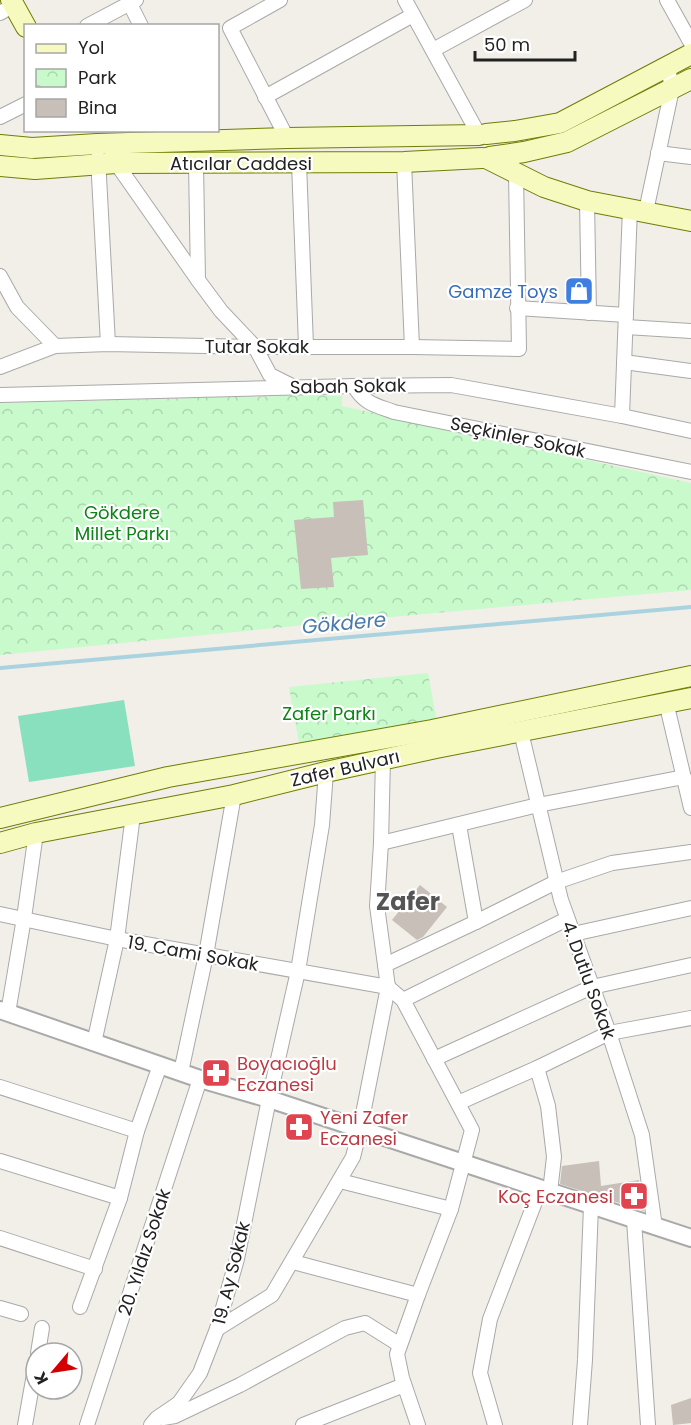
<svg xmlns="http://www.w3.org/2000/svg" width="691" height="1425" viewBox="0 0 691 1425" font-family="Poppins,sans-serif">
<style>
.park{fill:url(#park-crowns)}
.pitch{fill:#88e0be}
.lines{fill:none;stroke-linecap:round;stroke-linejoin:round}
.stream{stroke:#aad3df;stroke-width:4}
.building{fill:#c7bfb8}
.minor-casing{stroke:#a9a9a9;stroke-width:16}
.tertiary-casing{stroke:#a9a9a9;stroke-width:20}
.secondary-casing{stroke:#707d05;stroke-width:22}
.minor{stroke:#fff;stroke-width:14}
.tertiary{stroke:#fff;stroke-width:16}
.secondary{stroke:#f7fabf;stroke-width:20}
.labels{text-anchor:middle;dominant-baseline:central;stroke-width:4.5;stroke-linejoin:round;paint-order:stroke}
.street-label{font-size:18px;fill:#222;stroke:#fff}
.shop-label{font-size:18px;fill:#366cbe;stroke:#fff;text-anchor:end}
.park-label{font-size:18px;fill:#0c8416;stroke:#fff}
.health-label{font-size:18px;fill:#be3a42;stroke:#fff;text-anchor:start}
.water-label{font-size:20px;font-style:italic;fill:#4a7aab;stroke:#fff}
.district-label{font-size:24px;font-weight:bold;fill:#555;stroke:#fff}
</style>
<defs>
<pattern id="park-crowns" width="20" height="18" patternUnits="userSpaceOnUse" patternTransform="scale(1.5)"><rect width="20" height="18" fill="#c8facc"/><path d="M2 6a3 3 0 1 1 6 0M12 15a3 3 0 1 1 6 0" fill="none" stroke="#acd6af"/></pattern>
</defs>
<rect width="100%" height="100%" fill="#f2efe9"/>
<g class="park">
<polygon points="319,395 342,396 342,406 691,483 691,590 347,621 0,655 0,403"/>
<polygon points="428,673 437,722 300,749 289,687"/>
</g>
<polygon class="pitch" points="124,700 135,766 29,782 18,716"/>
<g class="lines">
<polyline class="stream" points="0,668 691,607"/>
</g>
<g class="building">
<polygon points="363,500 368,555 331,558 334,587 301,589 294,520 334,517 333,502"/>
<polygon points="420,885 447,907 423,937 417,940 392,920"/>
<polygon points="599,1161 601,1186 639,1180 644,1211 560,1184 562,1166"/>
<polygon points="691,1398 691,1423 673,1425 671,1405"/>
</g>
<g class="lines">
<g class="minor-casing">
<g id="minor">
<polyline points="280,0 230,28 287,138"/>
<polyline points="405,0 479,135"/>
<polyline points="667,0 691,43"/>
<polyline points="130,4 141,26"/>
<polyline points="0,13 14,5"/>
<polyline points="87,26 136,0"/>
<polyline points="433,50 525,0"/>
<polyline points="265,97 413,15"/>
<polyline points="0,117 26,104"/>
<polyline points="658,153 691,157"/>
<polyline points="98,158 108,344"/>
<polyline points="111,158 116,163 198,280 221,311 255,347 270,375 294,387"/>
<polyline points="404,162 412,347"/>
<polyline points="299,163 306,346"/>
<polyline points="196,164 198,280"/>
<polyline points="587,201 589,313"/>
<polyline points="646,211 672,89 668,67"/>
<polyline points="0,276 17,307 55,346"/>
<polyline points="517,308 626,315"/>
<polyline points="626,327 691,331"/>
<polyline points="624,362 691,371"/>
<polyline points="0,367 55,346 108,344 255,347 412,347 519,349 516,174"/>
<path d="M354 386C365 404 375 405 394 412L691 472"/>
<polyline points="1,395 354,386 451,385 622,416 691,431"/>
<polyline points="622,416 630,208"/>
<polyline points="666,702 691,808"/>
<polyline points="521,732 561,900 609,1033 642,1135 655,1227"/>
<polyline points="459,825 476,922"/>
<polyline points="381,843 538,805 684,777"/>
<polyline points="0,914 117,939 388,987 403,1000 567,919"/>
<polyline points="573,934 691,908"/>
<polyline points="385,965 476,922 556,882 612,863 691,852"/>
<polyline points="403,1000 472,1130 451,1209 418,1295 397,1354 402,1378 418,1425"/>
<polyline points="8,1013 24,918 36,833"/>
<polyline points="94,1043 117,939 133,815"/>
<polyline points="434,1059 592,987 691,965"/>
<polyline points="537,1068 548,1106 554,1157 550,1192"/>
<polyline points="181,1072 206,955 234,795"/>
<polyline points="0,1087 137,1131"/>
<polyline points="458,1103 537,1068 609,1033 691,1018"/>
<polyline points="0,1161 120,1198"/>
<polyline points="340,1181 451,1209"/>
<polyline points="634,1220 648,1425"/>
<polyline points="0,1238 95,1269"/>
<polyline points="293,1262 418,1295"/>
<polyline points="80,1307 120,1198 137,1131 160,1065"/>
<polyline points="0,1308 21,1314"/>
<polyline points="217,1329 272,1295 353,1157 360,1129 388,987 377,906 381,843 383,759"/>
<polyline points="38,1353 42,1328"/>
<polyline points="163,1418 175,1416 240,1385 345,1328 365,1323 400,1345"/>
<polyline points="25,1425 36,1363"/>
<polyline points="87,1425 200,1079"/>
<polyline points="151,1425 157,1418 179,1403 200,1373 217,1329 237,1259 269,1099 298,971 322,825 326,772"/>
<polyline points="303,1425 404,1385"/>
<polyline points="495,1425 480,1373 490,1319 540,1189"/>
<polyline points="580,1425 585,1360 591,1206"/>
</g>
</g>
<g class="tertiary-casing">
<polyline id="tertiary" points="0,1010 200,1079 269,1099 360,1129 691,1238"/>
</g>
<g class="secondary-casing">
<g id="secondary">
<polyline points="11,0 26,27"/>
<polyline points="486,134 515,131 560,123 691,54"/>
<polyline points="0,145 32,148 97,144 287,138 479,135"/>
<polyline points="490,157 524,152 567,142 691,79"/>
<polyline points="486,158 544,187 587,201 691,221"/>
<polyline points="0,166 35,169 116,163 404,162 482,158"/>
<polyline points="0,818 168,777 432,730 691,676"/>
<polyline points="0,843 36,833 234,795 326,772 436,748 691,698"/>
</g>
</g>
<use href="#minor" class="minor"/>
<use href="#tertiary" class="tertiary"/>
<use href="#secondary" class="secondary"/>
</g>
<defs>
<g id="shop-square" transform="scale(1.5)"><rect x="-9" y="-9" width="18" height="18" rx="4" fill="#3f7fe0" stroke="#fff"/><path d="M-5-2.5h2.3a2.7 3.5 0 0 1 5.4 0H5L5.5 6h-11ZM-1.5-2.5h3a1.5 2.3 0 0 0-3 0Z" fill="#fff"/></g>
<g id="pharmacy-square" transform="scale(1.5)"><rect x="-9" y="-9" width="18" height="18" rx="4" fill="#e0444e" stroke="#fff"/><path d="M-2-6h4v4h4v4h-4v4h-4v-4h-4v-4h4Z" fill="#fff"/></g>
</defs>
<g fill-rule="evenodd">
<use href="#shop-square" x="579" y="291"/>
<use href="#pharmacy-square" x="216" y="1073"/>
<use href="#pharmacy-square" x="299" y="1127"/>
<use href="#pharmacy-square" x="634" y="1196"/>
</g>
<g class="labels">
<g class="street-label">
<text x="241" y="163">Atıcılar Caddesi</text>
<text x="257" y="346">Tutar Sokak</text>
<text transform="translate(348 386) rotate(-1)">Sabah Sokak</text>
<text transform="translate(518 437) rotate(12)">Seçkinler Sokak</text>
<text transform="translate(345 768) rotate(-13)">Zafer Bulvarı</text>
<text transform="translate(193 953) rotate(10)">19. Cami Sokak</text>
<text transform="translate(589 980) rotate(70)">4. Dutlu Sokak</text>
<text transform="translate(144 1252) rotate(-72)">20. Yıldız Sokak</text>
<text transform="translate(231 1273) rotate(-76)">19. Ay Sokak</text>
</g>
<g class="shop-label">
<text x="558" y="291">Gamze Toys</text>
</g>
<g class="park-label">
<text x="122" y="512">Gökdere<tspan x="122" dy="21">Millet Parkı</tspan></text>
<text x="329" y="713">Zafer Parkı</text>
</g>
<g class="health-label">
<text x="237" y="1063">Boyacıoğlu<tspan x="237" dy="21">Eczanesi</tspan></text>
<text x="320" y="1117">Yeni Zafer<tspan x="320" dy="21">Eczanesi</tspan></text>
<text x="613" y="1196" text-anchor="end">Koç Eczanesi</text>
</g>
<g class="water-label">
<text transform="translate(344 623) rotate(-5)">Gökdere</text>
</g>
<g class="district-label">
<text x="408" y="901">Zafer</text>
</g>
</g>
<rect x="24" y="24" width="195" height="108" fill="#ffffff" stroke="#a7a7a7" stroke-width="1.5"/>
<rect x="36" y="44" width="30" height="9" fill="#f7fabf" stroke="#a7a7a7" stroke-width="1.5"/>
<text x="78" y="54" font-size="18" fill="#222222">Yol</text>
<rect x="36" y="69" width="30" height="18" fill="url(#park-crowns)" stroke="#a7a7a7" stroke-width="1.5"/>
<text x="78" y="84" font-size="18" fill="#222222">Park</text>
<rect x="36" y="99" width="30" height="18" fill="#c7bfb8" stroke="#a7a7a7" stroke-width="1.5"/>
<text x="78" y="114" font-size="18" fill="#222222">Bina</text>
<g transform="translate(54 1371) rotate(241)"><circle r="28" fill="#ffffff" stroke="#a7a7a7" stroke-width="1.5"/>
<path d="M0-4.5L10 22L0 15L-10 22Z" fill="#d40000"/>
<text y="-9" font-size="16" font-weight="bold" text-anchor="middle" fill="#222222">K</text>
</g>
<path d="M475 51v9h100v-9" fill="none" stroke="#222222" stroke-width="3"/>
<text x="484" y="51" font-size="18" fill="#222222" stroke="#ffffff" stroke-width="4.5" paint-order="stroke">50 m</text>
</svg>
